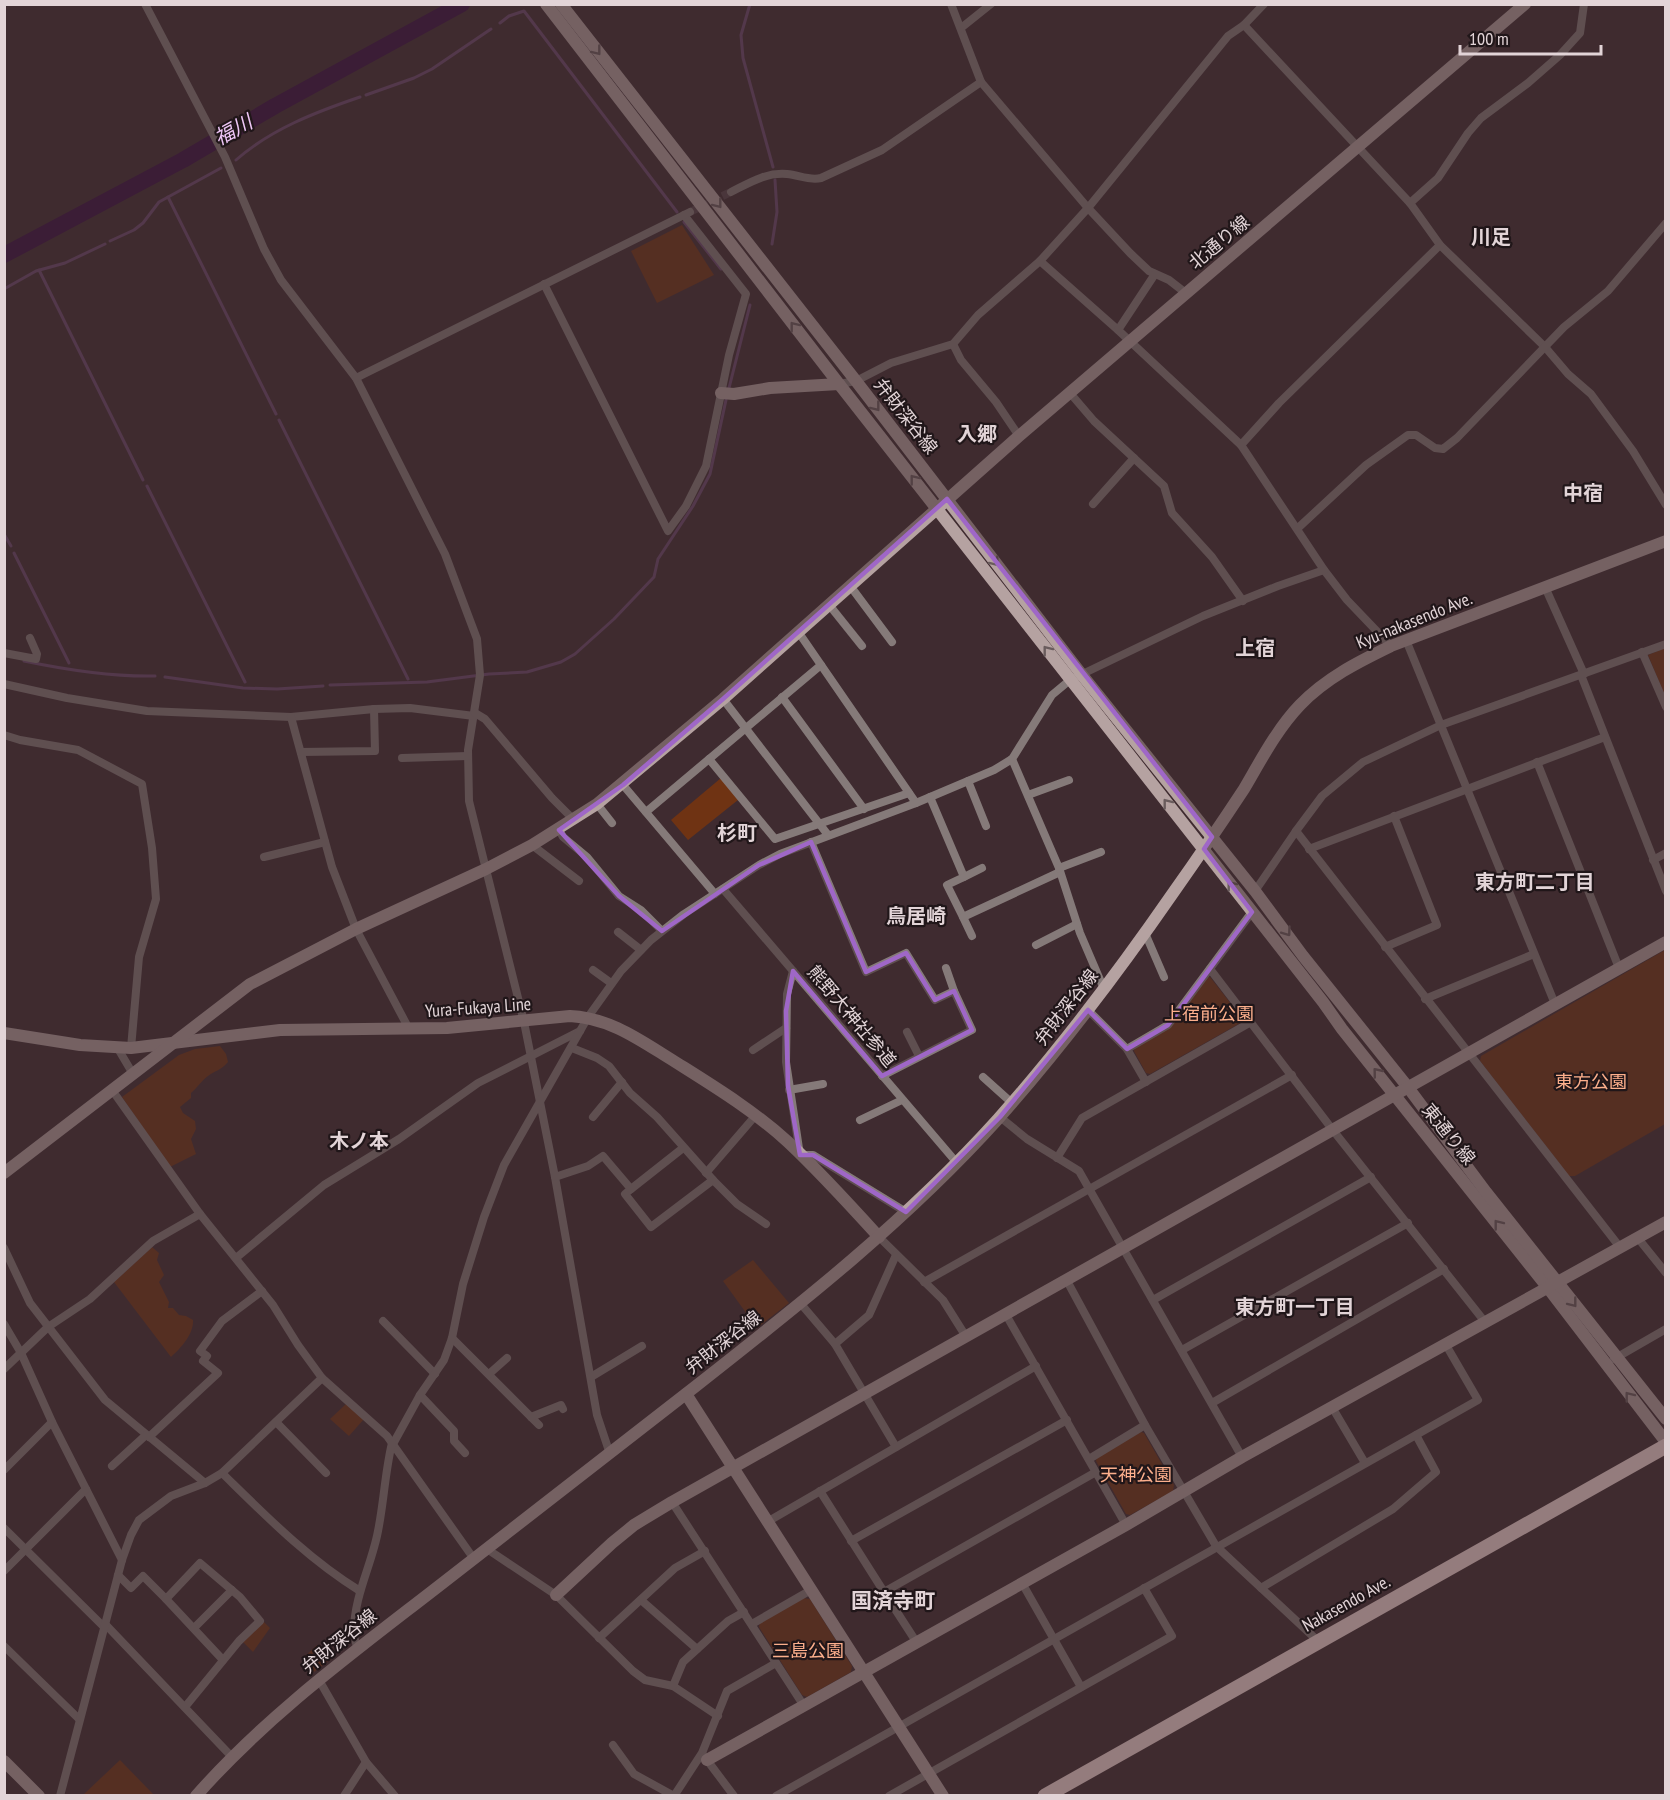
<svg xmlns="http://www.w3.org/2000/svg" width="1670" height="1800" viewBox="0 0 1670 1800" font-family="'PT Sans Narrow','Noto Sans JP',sans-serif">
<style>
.green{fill:#6f3313}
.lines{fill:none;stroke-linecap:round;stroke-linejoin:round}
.stream{stroke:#6a486d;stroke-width:3}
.river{stroke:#360c3f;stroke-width:16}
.street-tunnel{stroke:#574449;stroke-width:8;stroke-dasharray:8 4;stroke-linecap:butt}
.street{stroke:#857a79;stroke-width:8}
.secondary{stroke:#b5a2a1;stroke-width:12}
.highway{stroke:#fadedb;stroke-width:15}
.oneway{stroke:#6a5c5d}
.marked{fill:none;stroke:#9f67c7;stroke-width:4.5;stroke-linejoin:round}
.labels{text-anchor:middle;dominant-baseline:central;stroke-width:4.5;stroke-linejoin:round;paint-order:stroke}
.street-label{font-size:18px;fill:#e2d4d7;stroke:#201619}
.park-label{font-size:18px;fill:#fcaf8c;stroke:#201619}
.water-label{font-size:20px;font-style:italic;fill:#eec6f6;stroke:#201619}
.neighbourhood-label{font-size:20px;font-weight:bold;fill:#e2d4d7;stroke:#201619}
.quarter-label{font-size:21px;font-weight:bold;fill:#e2d4d7;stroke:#201619}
</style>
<rect width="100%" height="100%" fill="#3f2b30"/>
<g class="green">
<polygon points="682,225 714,275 657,303 631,251"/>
<polygon points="1665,648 1665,696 1648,655"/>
<polygon points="721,778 738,800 688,840 671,820"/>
<polygon points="1665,950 1665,1124 1575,1176 1569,1176 1480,1061 1481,1056"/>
<polygon points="1210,977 1242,1018 1242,1022 1150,1074 1146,1073 1134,1051 1135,1047 1170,1027 1206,978"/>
<path d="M220 1046 226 1054 228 1062C220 1071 216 1070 208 1076 203 1079 197 1088 191 1093V1098L180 1107 183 1113 195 1121 196 1129 191 1139 196 1154 170 1167 122 1097 179 1055 195 1049Z"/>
<path d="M152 1247 159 1253 157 1260 164 1275 159 1282 169 1302 168 1308H173L179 1315 186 1316 193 1320C194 1334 181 1348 171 1357L114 1282Z"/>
<polygon points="753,1260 789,1303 757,1328 723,1281"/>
<polygon points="346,1404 364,1419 349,1436 330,1419"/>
<polygon points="1141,1432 1144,1433 1174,1485 1173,1491 1130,1515 1126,1514 1096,1461 1097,1457"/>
<polygon points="803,1598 810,1599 852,1666 851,1672 807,1697 802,1695 759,1627 760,1622"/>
<polygon points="264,1622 270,1628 253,1652 243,1642"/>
<polygon points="317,1645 331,1659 314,1672 302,1659"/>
<polygon points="120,1760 154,1795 83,1795"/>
</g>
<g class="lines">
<g class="stream">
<polyline points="750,4 741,35 743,58 773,167"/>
<polyline points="500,23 509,16 524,11 677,212"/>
<polyline points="366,95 414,78 432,69 491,29"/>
<path d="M236 160C271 129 316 112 360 97"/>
<polyline points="168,197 276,414"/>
<polyline points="684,222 721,269"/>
<polyline points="110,241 134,230 143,223 159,202 221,168"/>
<polyline points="772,244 777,212 775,180"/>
<polyline points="39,270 143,480"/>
<polyline points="4,289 36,271 65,263 105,244"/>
<polyline points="729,388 750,305"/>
<polyline points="279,420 408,679"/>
<polyline points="147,486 245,682"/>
<polyline points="4,534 11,546"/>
<polyline points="14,553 69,663"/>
<path d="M24 661C67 670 111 677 155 676"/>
<polyline points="165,677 243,688 277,689 323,686"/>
<polyline points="330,685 427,682 489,674 527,672 561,662 575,654 614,619 654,577 658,559 693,506 710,474 726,400"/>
</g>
<polyline class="river" points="4,255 183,160 275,106 462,4"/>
<polyline class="street-tunnel" points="690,212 731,192"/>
<g class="street">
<polyline points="145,4 225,157 264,249 281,280 356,378 445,554 477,639 480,675 468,750 469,801 524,1022 555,1177 597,1415 610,1454"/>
<polyline points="951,4 981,82 1088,208 1130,253 1149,271 1169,280 1187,294"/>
<polyline points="1244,25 1410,203 1440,245 1545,347 1568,374 1591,394 1633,451 1666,505"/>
<polyline points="961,28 991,4"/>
<path d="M731 192C749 183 766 172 787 174 799 175 809 181 821 178L882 150 981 82"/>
<polyline points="1410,203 1438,178 1468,133 1481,118 1528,83 1560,55 1580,33 1584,4"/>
<polyline points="1040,261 1118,330 1241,445 1324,570 1347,600 1391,646"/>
<polyline points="544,284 668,531 686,506 706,466 729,355 746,294 684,215"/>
<polyline points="1118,330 1155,274"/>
<polyline points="953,344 961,360 996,402 1019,436"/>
<polyline points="356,378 690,212"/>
<polyline points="839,384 856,381 891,363 953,344 978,315 1040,261 1088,208 1228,36 1244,25 1264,4"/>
<polyline points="1070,393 1094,421 1164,486 1172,513 1212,557 1243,601"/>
<polyline points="1241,445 1279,403 1440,245"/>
<polyline points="1093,504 1134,458"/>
<polyline points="1298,528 1366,465 1408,435 1416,435 1435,448 1443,449 1457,438 1564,327 1608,291 1666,223"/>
<polyline points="851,587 892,642"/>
<polyline points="1545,587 1584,674"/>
<polyline points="830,606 862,646"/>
<polyline points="799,633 916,803"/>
<polyline points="1406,640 1555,1004"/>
<polyline points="1642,652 1666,707"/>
<polyline points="4,653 36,659 37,654 30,638"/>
<polyline points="1581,675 1666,891"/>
<polyline points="4,684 67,698 147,711 291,717 374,709 410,708 474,716"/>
<polyline points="782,697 864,809"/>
<polyline points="723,699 828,835"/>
<polyline points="475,713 485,719 552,798 574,820"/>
<polyline points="291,717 332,867 356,929 409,1029"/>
<polyline points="4,735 20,740 78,750 142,784 152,848 156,899 139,957 131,1048"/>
<polyline points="301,752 375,751 374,709"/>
<polyline points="402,758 468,756"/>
<polyline points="709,759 775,839 909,793"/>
<polyline points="1012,759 1059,868 1080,933 1104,989"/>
<polyline points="1537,762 1619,968"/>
<polyline points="968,781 986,826"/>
<polyline points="623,785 715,894"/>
<polyline points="1028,795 1069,780"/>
<polyline points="930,797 964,877 947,885 963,917 1060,872"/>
<polyline points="597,804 612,823"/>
<polyline points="646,812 821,665"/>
<polyline points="559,830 563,837 587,857 619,896 641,910 662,931"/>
<polyline points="1296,831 1619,1246"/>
<polyline points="811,842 866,972 906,953 935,1000 954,991 972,1030 882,1076"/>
<polyline points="532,845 579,881"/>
<polyline points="1309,849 1605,737"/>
<polyline points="264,857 325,842"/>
<polyline points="1653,860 1666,853"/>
<polyline points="1059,868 1101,852"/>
<polyline points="964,877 982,868"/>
<polyline points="723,889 957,1163"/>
<polyline points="1255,891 1296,831 1322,796 1363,762 1441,725 1666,644"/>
<polyline points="963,917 972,936"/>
<polyline points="618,932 641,950"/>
<polyline points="1145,933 1164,977"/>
<polyline points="1036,945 1077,924"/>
<polyline points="1385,947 1437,925 1394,816"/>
<polyline points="946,968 954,991"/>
<polyline points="1210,969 1332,1129 1485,1322"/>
<polyline points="593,970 611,983"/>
<polyline points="793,971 787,994 786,1062 800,1155 813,1155 906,1212"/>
<polyline points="1425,999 1534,954"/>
<polyline points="1088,1010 1127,1049 1146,1082"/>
<polyline points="907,1032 919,1056"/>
<polyline points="117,1047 133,1074"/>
<polyline points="572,1048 597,1058 609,1066 630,1093 657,1117 713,1180"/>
<polyline points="1127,1049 1168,1025 1252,912"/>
<polyline points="753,1050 786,1028"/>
<polyline points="983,1077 1012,1103"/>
<polyline points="112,1090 200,1214 273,1305 298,1345 322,1378 387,1436 474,1559"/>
<polyline points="789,1090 823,1084"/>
<polyline points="593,1117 622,1082"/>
<polyline points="1000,1117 1027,1139 1079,1171 1242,1457"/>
<polyline points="860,1120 902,1100"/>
<polyline points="1057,1158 1082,1118 1251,1022"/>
<polyline points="706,1173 756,1115"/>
<polyline points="555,1177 588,1166 603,1156 631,1189 625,1194 651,1227 713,1180 737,1204 766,1224"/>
<polyline points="631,1189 683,1148"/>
<polyline points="879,1237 943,1300 965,1335"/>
<polyline points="1637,1237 1666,1273"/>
<polyline points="4,1248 30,1303 105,1400 205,1483"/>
<polyline points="236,1258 324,1185 399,1139 478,1083 580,1031"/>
<polyline points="1066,1279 1145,1425 1216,1546 1318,1641"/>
<polyline points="924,1282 1292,1075"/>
<polyline points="1153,1300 1371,1177"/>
<polyline points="801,1304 835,1344 896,1447"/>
<polyline points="1005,1313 1126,1525"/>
<polyline points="383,1321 435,1374"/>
<polyline points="4,1324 21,1353 52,1422 122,1560"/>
<polyline points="452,1338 539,1425"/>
<polyline points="835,1344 869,1315 896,1255"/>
<polyline points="1182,1350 1408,1223"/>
<polyline points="1614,1359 1666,1329"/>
<polyline points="4,1369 48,1327 90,1299 153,1241 200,1214"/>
<polyline points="489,1374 507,1358"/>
<polyline points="591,1377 642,1346"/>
<polyline points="420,1395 454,1431 454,1441 465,1453"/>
<polyline points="1212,1403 1444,1269"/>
<polyline points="1332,1407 1365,1463"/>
<polyline points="531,1417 561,1405 563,1409"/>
<polyline points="276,1422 326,1473"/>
<polyline points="149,1437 218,1373 203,1361 207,1356 200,1351 222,1321 262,1291"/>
<polyline points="393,1444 420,1395 444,1360 452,1338 463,1284 484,1217 504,1165 588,1017 621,971 651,940 684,914 759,865 780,854 916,803 994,770 1012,759 1052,695 1070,680 1203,616 1278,586 1324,570"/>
<polyline points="1089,1459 1145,1425"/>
<polyline points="112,1466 146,1435"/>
<polyline points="4,1470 52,1422"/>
<path d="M222 1473C266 1516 308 1559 360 1591"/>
<polyline points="820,1491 884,1592 1096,1472"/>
<polyline points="672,1502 804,1706"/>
<polyline points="767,1522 1036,1366"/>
<polyline points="4,1528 105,1628"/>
<polyline points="851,1541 1067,1420"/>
<polyline points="487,1549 556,1595 633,1671 645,1680 673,1686 718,1716"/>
<polyline points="4,1571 86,1489"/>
<polyline points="118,1575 131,1588 143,1576 166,1599 200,1563 240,1597 260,1621 239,1641 185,1707"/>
<polyline points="1022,1583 1081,1687"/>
<polyline points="1261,1588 1393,1509 1436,1472 1416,1435"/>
<polyline points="884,1592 917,1643"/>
<polyline points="166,1599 223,1660"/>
<polyline points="641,1600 697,1649"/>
<polyline points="752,1624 811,1590"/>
<polyline points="106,1625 232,1757"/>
<polyline points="194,1628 232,1590"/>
<polyline points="599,1638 675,1568 705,1551"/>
<polyline points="4,1646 79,1719"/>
<path d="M358 1649C356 1643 353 1636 354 1631 354 1596 372 1564 378 1531 384 1501 385 1472 392 1443"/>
<polyline points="319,1680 366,1762 395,1796"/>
<polyline points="673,1686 683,1662 728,1621 744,1612"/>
<polyline points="613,1745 634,1774 674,1796 702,1753 727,1691 776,1663"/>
<polyline points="704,1756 734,1796"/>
<polyline points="60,1796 122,1560 131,1535 139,1520 171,1496 205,1483 222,1473 322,1378"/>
<polyline points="344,1796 366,1762"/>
<polyline points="776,1796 1478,1400 1446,1345"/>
<polyline points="889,1796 1172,1636 1144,1588"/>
</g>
<g class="secondary">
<polyline points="546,4 839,384 1323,1002 1342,1029 1548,1288 1666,1442"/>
<polyline points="561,4 856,381 1082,675 1255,891 1303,956 1407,1086 1486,1192 1666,1419"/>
<polyline points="721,393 734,394 770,388 839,384"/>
<path d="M4 1033 80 1045 131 1048 280 1030 447 1028 570 1016C609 1018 637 1038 669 1058 710 1084 752 1109 788 1142 820 1172 850 1205 879 1237"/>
<polyline points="4,1173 250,984 356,929 486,869 532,845 597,804 723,699 1019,436 1525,4"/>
<polyline points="686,1394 943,1796"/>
<polyline points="556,1595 612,1543 634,1525 672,1502 1666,942"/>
<polyline points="707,1760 1126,1525 1242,1457 1666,1222"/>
<polyline points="4,1761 39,1796"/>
<path d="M196 1796C268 1714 358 1649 444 1582 528 1517 612 1452 696 1386 803 1302 907 1220 998 1119 1061 1048 1119 971 1173 893 1197 859 1221 824 1244 789 1261 760 1277 729 1300 705 1326 678 1358 662 1391 646L1666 541"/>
</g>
<polyline class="highway" points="1045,1796 1666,1446"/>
</g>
<defs><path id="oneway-chevron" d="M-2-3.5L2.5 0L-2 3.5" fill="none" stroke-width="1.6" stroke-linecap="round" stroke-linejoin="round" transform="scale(1.5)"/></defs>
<g class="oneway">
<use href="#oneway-chevron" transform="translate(597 51) rotate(52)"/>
<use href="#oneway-chevron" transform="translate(718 204) rotate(52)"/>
<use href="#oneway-chevron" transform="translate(794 326) rotate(-128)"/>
<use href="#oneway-chevron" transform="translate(876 407) rotate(52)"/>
<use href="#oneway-chevron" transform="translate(914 479) rotate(-128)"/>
<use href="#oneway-chevron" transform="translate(995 562) rotate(52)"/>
<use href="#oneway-chevron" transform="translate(1047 650) rotate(-128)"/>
<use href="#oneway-chevron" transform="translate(1167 803) rotate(-128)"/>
<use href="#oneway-chevron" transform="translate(1231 885) rotate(-128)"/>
<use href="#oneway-chevron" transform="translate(1287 932) rotate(54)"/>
<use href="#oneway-chevron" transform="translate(1377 1072) rotate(-129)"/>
<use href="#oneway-chevron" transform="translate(1498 1224) rotate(-128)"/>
<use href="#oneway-chevron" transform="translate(1573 1303) rotate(52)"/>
<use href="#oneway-chevron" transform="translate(1629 1396) rotate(-128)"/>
</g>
<path d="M0 0H1670V1800H0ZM947 499 1212 837 1204 849 1252 912 1168 1025 1127 1049 1088 1010 1000 1117 906 1212 813 1155H800L788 1086 786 1011 793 971 882 1076 972 1030 954 991 935 1000 906 953 866 972 811 842 759 865 662 931 619 896 559 830 623 785 723 699Z" fill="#3f2b30" fill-opacity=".55" fill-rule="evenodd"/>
<path class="marked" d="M947 499 1212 837 1204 849 1252 912 1168 1025 1127 1049 1088 1010 1000 1117 906 1212 813 1155H800L788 1086 786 1011 793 971 882 1076 972 1030 954 991 935 1000 906 953 866 972 811 842 759 865 662 931 619 896 559 830 623 785 723 699Z"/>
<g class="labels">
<g class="street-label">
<text transform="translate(1219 242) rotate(-40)">北通り線</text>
<text transform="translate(906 416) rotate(52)">弁財深谷線</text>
<text transform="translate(1414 620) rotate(-22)">Kyu-nakasendo Ave.</text>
<text transform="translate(478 1007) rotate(-4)">Yura-Fukaya Line</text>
<text transform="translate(1066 1007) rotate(-52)">弁財深谷線</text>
<text transform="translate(852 1016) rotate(50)">熊野大神社参道</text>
<text transform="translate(1449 1134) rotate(51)">東通り線</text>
<text transform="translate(723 1342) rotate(-38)">弁財深谷線</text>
<text transform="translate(1346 1603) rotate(-29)">Nakasendo Ave.</text>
<text transform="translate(339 1641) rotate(-39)">弁財深谷線</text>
</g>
<g class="park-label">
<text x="1209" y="1013">上宿前公園</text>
<text x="1591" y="1081">東方公園</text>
<text x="1136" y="1474">天神公園</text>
<text x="808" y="1650">三島公園</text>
</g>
<g class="water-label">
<text transform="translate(233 130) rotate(-29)">福川</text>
</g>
<g class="neighbourhood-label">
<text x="1491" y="237">川足</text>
<text x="977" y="434">入郷</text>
<text x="1583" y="493">中宿</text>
<text x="1255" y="648">上宿</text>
<text x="737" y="833">杉町</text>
<text x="1535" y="882">東方町二丁目</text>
<text x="916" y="916">鳥居崎</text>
<text x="359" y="1141">木ノ本</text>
<text x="1295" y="1307">東方町一丁目</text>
</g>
<g class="quarter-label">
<text x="893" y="1600">国済寺町</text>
</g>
</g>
<rect width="1670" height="1800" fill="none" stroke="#e2d4d7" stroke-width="12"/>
<path d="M1460 45v9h141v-9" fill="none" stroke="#e2d4d7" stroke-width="3"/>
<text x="1469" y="45" font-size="18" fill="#e2d4d7" stroke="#201619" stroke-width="4.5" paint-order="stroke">100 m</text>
</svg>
